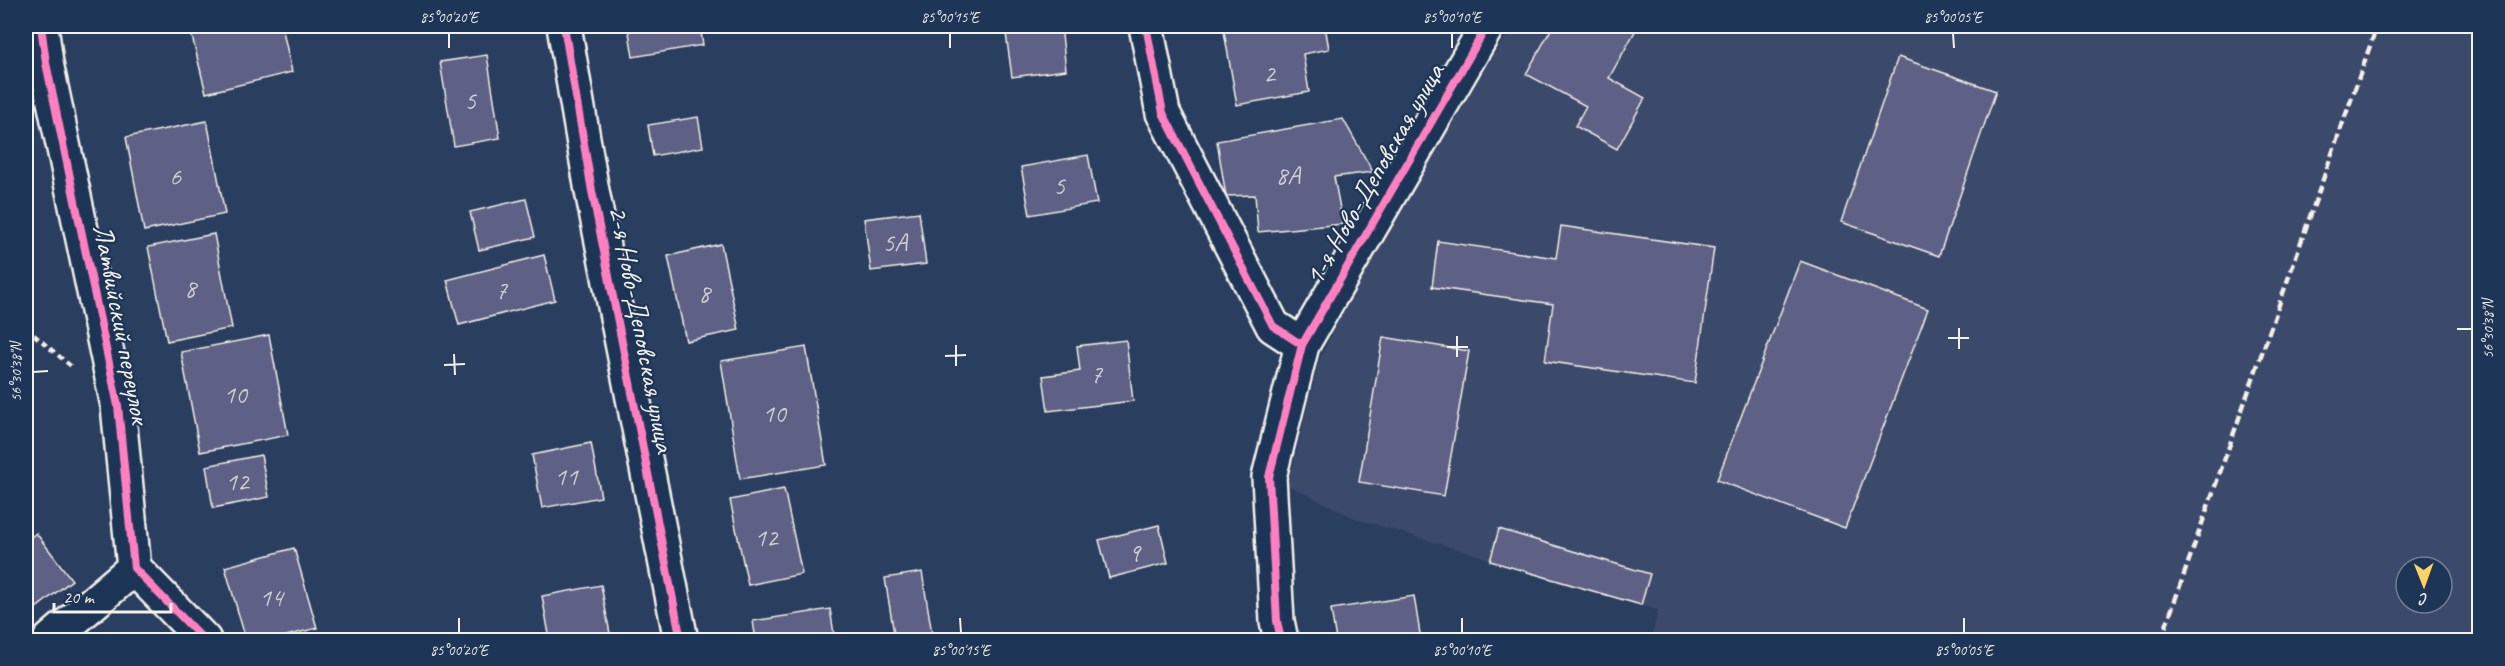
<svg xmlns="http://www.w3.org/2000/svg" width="2505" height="666" viewBox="0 0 2505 666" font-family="Caveat,sans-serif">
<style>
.built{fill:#3a486b;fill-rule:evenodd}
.building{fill:#5f6186;stroke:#f4f1e8;stroke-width:1.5}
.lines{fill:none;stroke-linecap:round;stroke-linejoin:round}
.street-casing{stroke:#f4f1e8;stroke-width:38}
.path{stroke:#f4f1e8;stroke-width:4;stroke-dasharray:6 4.5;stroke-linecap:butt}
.street{stroke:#1d3557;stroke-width:33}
.rail{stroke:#f4f1e8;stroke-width:4.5;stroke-dasharray:9 4.5;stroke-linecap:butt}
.cycleway-casing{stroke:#1d3557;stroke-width:11}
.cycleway{stroke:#ff80c0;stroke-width:8}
.ticks{fill:none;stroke:#f4f1e8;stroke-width:2}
.labels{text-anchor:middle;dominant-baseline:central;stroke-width:4.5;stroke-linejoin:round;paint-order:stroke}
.number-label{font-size:26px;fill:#cfcdd0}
.street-label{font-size:28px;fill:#f4f1e8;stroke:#1d3557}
.neatline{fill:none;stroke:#f4f1e8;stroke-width:2}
.ticks-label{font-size:15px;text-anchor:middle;fill:#f4f1e8}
</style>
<rect width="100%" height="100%" fill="#2a3e60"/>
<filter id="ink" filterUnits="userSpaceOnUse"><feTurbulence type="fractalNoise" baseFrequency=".0167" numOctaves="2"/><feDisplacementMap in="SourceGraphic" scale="12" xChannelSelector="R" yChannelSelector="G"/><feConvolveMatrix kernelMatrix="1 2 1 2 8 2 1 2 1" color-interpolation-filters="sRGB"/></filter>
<g filter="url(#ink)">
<path class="built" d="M1513 26H2479V640H1651L1658 610 1354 518 1288 485 1319 360 1350 296 1494 54ZM2406 567H2442V603H2406Z"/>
<g class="building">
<polygon points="202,26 282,26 292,72 206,93 190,28"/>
<polygon points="628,26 700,26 703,45 633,57"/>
<polygon points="1005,26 1061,26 1066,70 1012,77"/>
<polygon points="1223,26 1325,26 1329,49 1303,54 1309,92 1237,105"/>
<polygon points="1553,26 1638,26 1609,78 1645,98 1617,149 1575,126 1586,106 1526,74"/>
<polygon points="487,55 500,138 454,146 440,62"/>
<polygon points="1898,57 1996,91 1939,256 1841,222"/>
<polygon points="698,117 703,147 653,156 648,125"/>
<polygon points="1343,119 1373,172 1334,177 1343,224 1258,232 1255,195 1226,196 1217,141"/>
<polygon points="207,121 225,214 144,231 126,137"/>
<polygon points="1088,155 1097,203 1030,215 1021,167"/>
<polygon points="526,199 535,237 479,250 470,212"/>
<polygon points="919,212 926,264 871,271 864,219"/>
<polygon points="1561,226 1714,248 1695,383 1545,361 1553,304 1432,287 1438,241 1556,258"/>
<polygon points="214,234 232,328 167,341 148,247"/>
<polygon points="721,244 739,330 686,341 668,256"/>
<polygon points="544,255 555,300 459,325 447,280"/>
<polygon points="1800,261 1928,309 1845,528 1717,480"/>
<polygon points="269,335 288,435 200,452 181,352"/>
<polygon points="1383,337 1469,351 1444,496 1359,482"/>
<polygon points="1126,340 1133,401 1048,411 1043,376 1080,371 1077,346"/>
<polygon points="806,347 826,465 740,479 721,361"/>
<polygon points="591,443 601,497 542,508 532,455"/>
<polygon points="261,455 269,497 213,508 206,466"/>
<polygon points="784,489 802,574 748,585 730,500"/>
<polygon points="1159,525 1168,563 1109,578 1099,540"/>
<polygon points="1499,529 1650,574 1641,605 1490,561"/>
<polygon points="36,533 72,580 26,616 26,541"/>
<polygon points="294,548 317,628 271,640 246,640 225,567"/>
<polygon points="922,572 933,640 895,640 885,578"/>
<polygon points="601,585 611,639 550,640 542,596"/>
<polygon points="1414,596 1421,640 1336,640 1331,609"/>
<polygon points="830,609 835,640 756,640 753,621"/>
</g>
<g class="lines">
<g class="street-casing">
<g id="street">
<polyline points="41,26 46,63 118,406 134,568 204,640"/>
<polyline points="564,26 592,191 681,640"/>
<polyline points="1146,26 1163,113 1273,326 1302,345 1269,477 1277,621 1281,640"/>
<polyline points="1302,345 1487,26"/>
<polyline points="50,640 134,568"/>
</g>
</g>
<polyline class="path" points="26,328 72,367"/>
<use href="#street" class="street"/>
<polyline class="rail" points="2161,640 2377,26"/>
<g class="cycleway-casing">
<g id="cycleway">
<polyline points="41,26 46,63 118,406 134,568 204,640"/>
<polyline points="564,26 592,191 681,640"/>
<polyline points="1146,26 1163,113 1273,326 1302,345 1269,477 1277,621 1281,640"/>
<polyline points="1302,345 1487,26"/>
</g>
</g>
<use href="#cycleway" class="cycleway"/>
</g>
</g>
<path class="ticks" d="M449 33V48M950 33V48M1452 33V48M1953 33 1954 48M1959 328V349M2457 329H2472M1457 336V357M1948 338H1969M956 345V366M1447 347H1468M454 354 455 375M945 356 966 355M444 365 465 364M33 372 48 371M459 618V633M960 618 961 633M1462 618V633M1964 618V633"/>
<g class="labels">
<g class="number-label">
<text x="1269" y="73">2</text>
<text x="470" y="100">5</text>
<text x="1288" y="175">8А</text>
<text x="175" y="176">6</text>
<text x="1059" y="185">5</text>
<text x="895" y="242">5А</text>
<text x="190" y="288">8</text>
<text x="501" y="290">7</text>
<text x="704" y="293">8</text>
<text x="1096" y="374">7</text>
<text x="235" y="394">10</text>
<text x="774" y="413">10</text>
<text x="566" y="476">11</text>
<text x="237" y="481">12</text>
<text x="766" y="537">12</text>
<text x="1134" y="552">9</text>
<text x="271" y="597">14</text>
</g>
<g class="street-label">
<text transform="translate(1374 174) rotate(-60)">1-я Ново-Деповская улица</text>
<text transform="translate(122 324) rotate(79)">Латвийский переулок</text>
<text transform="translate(642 329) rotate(79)">2-я Ново-Деповская улица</text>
</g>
</g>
<rect width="2505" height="666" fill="none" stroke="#1d3557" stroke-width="66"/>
<g transform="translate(2424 585) rotate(179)"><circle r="28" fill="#1d3557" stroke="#738091" stroke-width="1.5"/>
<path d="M0-4.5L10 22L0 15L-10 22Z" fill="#ffd166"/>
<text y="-9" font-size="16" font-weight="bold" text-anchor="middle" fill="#f4f1e8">С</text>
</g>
<path d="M54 603v9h117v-9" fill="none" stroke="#f4f1e8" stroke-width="3"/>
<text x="63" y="603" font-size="18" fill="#f4f1e8" stroke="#1d3557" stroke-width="4.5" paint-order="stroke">20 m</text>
<rect x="33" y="33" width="2439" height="600" class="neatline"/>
<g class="ticks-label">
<text x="449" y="22">85°00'20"E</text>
<text x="950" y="22">85°00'15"E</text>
<text x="1452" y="22">85°00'10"E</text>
<text x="1953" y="22">85°00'05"E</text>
<text transform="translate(2488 329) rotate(-90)" y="5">56°30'38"N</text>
<text transform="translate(16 372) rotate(-90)" y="5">56°30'38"N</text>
<text x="459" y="655">85°00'20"E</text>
<text x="961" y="655">85°00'15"E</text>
<text x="1462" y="655">85°00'10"E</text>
<text x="1964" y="655">85°00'05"E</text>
</g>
</svg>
